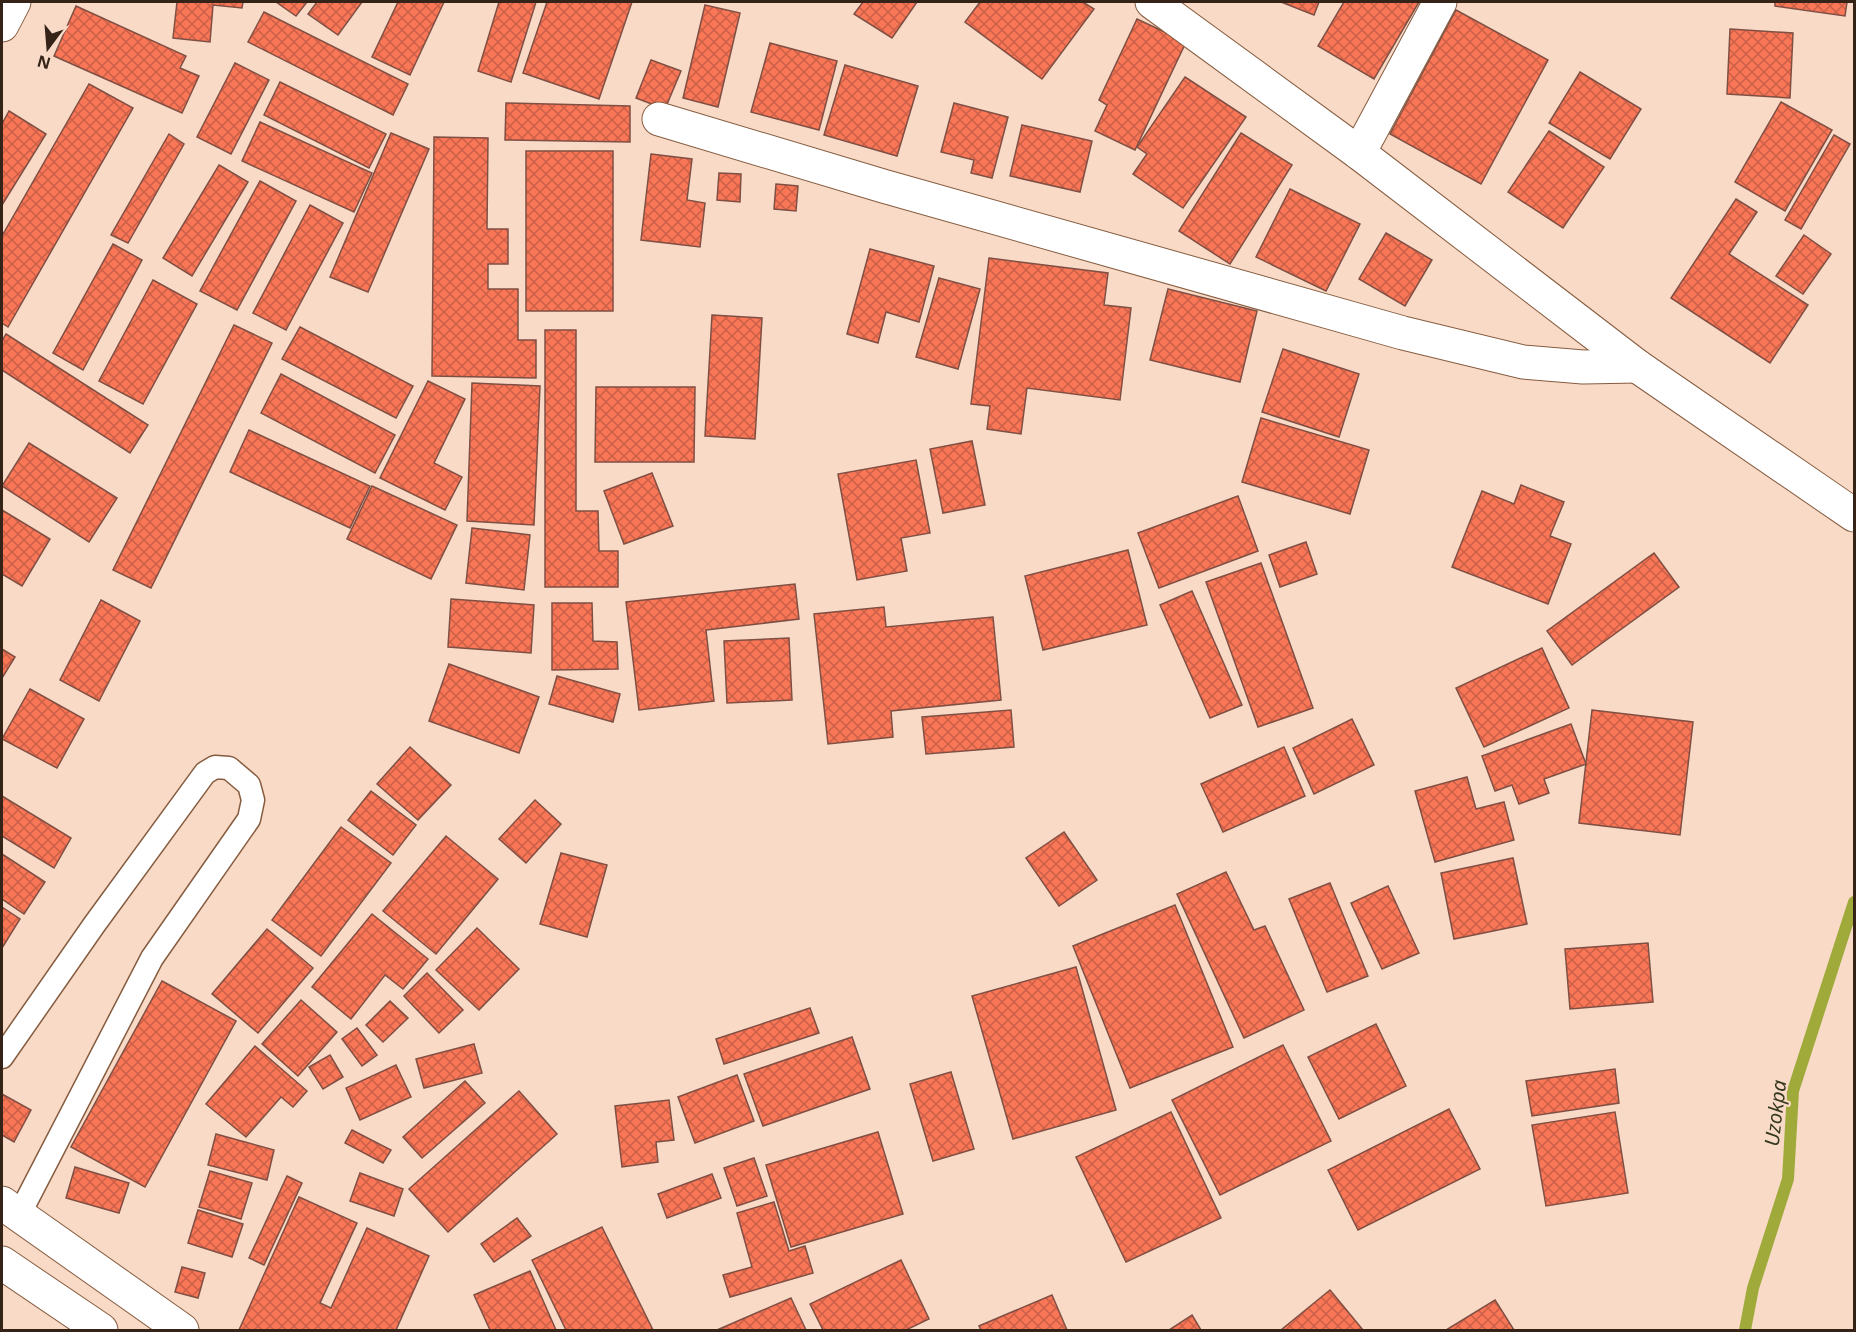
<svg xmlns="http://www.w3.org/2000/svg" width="1856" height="1332" viewBox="0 0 1856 1332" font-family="'Noto Sans',sans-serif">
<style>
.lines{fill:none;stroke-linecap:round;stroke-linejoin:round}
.stream{stroke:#9faa3b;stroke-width:12}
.building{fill:url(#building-cross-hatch);stroke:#804f43;stroke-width:1.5}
.service-casing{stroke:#865c3f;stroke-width:25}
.minor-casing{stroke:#865c3f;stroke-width:35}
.tertiary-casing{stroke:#865c3f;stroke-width:35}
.secondary-casing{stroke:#865c3f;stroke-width:35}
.service{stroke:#fff;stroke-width:22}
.minor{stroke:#fff;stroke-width:33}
.tertiary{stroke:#fff;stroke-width:33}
.secondary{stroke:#fff;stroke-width:33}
.labels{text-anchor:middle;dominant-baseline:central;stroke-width:4.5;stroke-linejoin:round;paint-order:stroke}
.water-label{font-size:20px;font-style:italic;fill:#353820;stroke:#f8dac7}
</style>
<defs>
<pattern id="building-cross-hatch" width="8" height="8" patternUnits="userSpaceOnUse" patternTransform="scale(1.5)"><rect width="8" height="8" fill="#f97657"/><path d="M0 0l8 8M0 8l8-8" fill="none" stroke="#ca6047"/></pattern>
</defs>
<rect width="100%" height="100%" fill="#f8dac7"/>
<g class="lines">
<polyline class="stream" points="1745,1330 1753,1288 1788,1179 1793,1091 1854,902"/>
</g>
<g class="building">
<polygon points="177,2 243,2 242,8 213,5 210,42 173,38"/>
<polygon points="276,2 307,2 296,16"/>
<polygon points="317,2 362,2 338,35 308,14"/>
<polygon points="398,2 444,2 410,75 372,57"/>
<polygon points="499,2 536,2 511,82 478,71"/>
<polygon points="547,2 632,2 599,99 523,73"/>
<polygon points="863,2 917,2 892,38 854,14"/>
<polygon points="980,2 1083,2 1094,9 1042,79 965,22"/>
<polygon points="1281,2 1319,2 1314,15"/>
<polygon points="1344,2 1419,2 1374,79 1318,46"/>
<polygon points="1775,2 1847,2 1845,16 1775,6"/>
<polygon points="705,5 740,13 718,107 683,98"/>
<polygon points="76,6 186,56 180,68 199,76 182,113 54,56"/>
<polygon points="1456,10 1548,60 1481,184 1390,134"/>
<polygon points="264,12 408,84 393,115 248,42"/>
<polygon points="1137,19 1186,42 1135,150 1095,131 1107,105 1099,100"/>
<polygon points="1730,29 1793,33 1790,98 1727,94"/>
<polygon points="770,43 837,61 819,130 751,112"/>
<polygon points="651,60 681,71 665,109 636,98"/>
<polygon points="235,63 269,80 231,154 197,137"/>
<polygon points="845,65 918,86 897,156 824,135"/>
<polygon points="1580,72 1641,109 1610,159 1549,123"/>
<polygon points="1185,77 1246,117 1183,208 1133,174 1147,154 1137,147"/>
<polygon points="280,82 386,134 369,168 264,115"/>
<polygon points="89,84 133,108 8,327 2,323 2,236"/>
<polygon points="1781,102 1832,130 1785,211 1735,182"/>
<polygon points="506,103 630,106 630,142 505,140"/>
<polygon points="954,103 1008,117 992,178 971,173 974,160 941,152"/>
<polygon points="9,111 46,134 2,205 2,124"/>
<polygon points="260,122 372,173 354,212 242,161"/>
<polygon points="1022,125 1092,141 1080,192 1010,176"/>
<polygon points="1549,131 1604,167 1563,228 1508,192"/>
<polygon points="391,133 429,149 368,292 330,277"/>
<polygon points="1241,133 1292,165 1230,264 1179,231"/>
<polygon points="169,134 184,144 128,243 111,235"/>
<polygon points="1834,135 1850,144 1801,229 1785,220"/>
<polygon points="434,137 488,138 487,229 508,229 508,264 488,264 488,289 518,289 518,340 536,340 536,378 432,376"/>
<rect x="526" y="151" width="87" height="160"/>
<polygon points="651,154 692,159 687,200 705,203 700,247 641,240"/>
<polygon points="219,165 248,182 192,276 163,258"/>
<polygon points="719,173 741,174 740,202 717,200"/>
<polygon points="260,181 296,201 237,310 200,291"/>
<polygon points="776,184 798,186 796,211 774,209"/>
<polygon points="1290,189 1360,224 1326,291 1256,257"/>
<polygon points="1736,199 1757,212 1729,254 1808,305 1770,363 1671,298"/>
<polygon points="310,205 343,223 286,330 253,313"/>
<polygon points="1386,233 1432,260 1405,306 1359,279"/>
<polygon points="1804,235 1831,254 1803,294 1776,276"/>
<polygon points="113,244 142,260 83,370 53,353"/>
<polygon points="870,249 934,266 919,322 886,312 878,343 847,334"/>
<polygon points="989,258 1108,273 1104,305 1131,308 1120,400 1027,388 1021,434 987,429 990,406 971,404"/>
<polygon points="939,278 980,289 958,369 916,357"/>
<polygon points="153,280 197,304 143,404 99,381"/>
<polygon points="1168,289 1257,311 1240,382 1150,360"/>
<polygon points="712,315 762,318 755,439 705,436"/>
<polygon points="234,325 272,343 151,588 113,570"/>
<polygon points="300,327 413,386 396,418 282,359"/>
<polygon points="545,330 576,330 576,511 598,511 599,551 618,551 618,587 545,587"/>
<polygon points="6,334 148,425 130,453 2,370 2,341"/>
<polygon points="1283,349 1359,374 1339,437 1262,412"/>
<polygon points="281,374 395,435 375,473 261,413"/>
<polygon points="428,381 465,399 434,463 462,477 445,510 380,478"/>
<polygon points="472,383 540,386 534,525 467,521"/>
<polygon points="596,387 695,387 694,462 595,462"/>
<polygon points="1261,418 1369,450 1350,514 1242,482"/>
<polygon points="249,430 370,486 350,528 230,472"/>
<polygon points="972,441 985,505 943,513 930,449"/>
<polygon points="29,443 117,498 89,542 2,486"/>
<polygon points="916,460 930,533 901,538 907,571 857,580 838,474"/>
<polygon points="652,473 673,526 624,544 604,491"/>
<polygon points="1521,485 1564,502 1550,536 1571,544 1548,604 1452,567 1482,491 1514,504"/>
<polygon points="372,486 457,525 431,579 347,539"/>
<polygon points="1238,496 1258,551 1159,588 1138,533"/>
<polygon points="2,510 50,539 22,586 2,574"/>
<polygon points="472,528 530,535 524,590 466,583"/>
<polygon points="1306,542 1317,574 1280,587 1269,555"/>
<polygon points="1128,550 1147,625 1043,650 1025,576"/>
<polygon points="1654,553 1679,587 1572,665 1547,631"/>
<polygon points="1261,563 1313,708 1258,727 1206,582"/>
<polygon points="795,584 799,619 706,630 714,701 639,710 626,602"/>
<polygon points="1192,591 1242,705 1210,718 1160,605"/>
<polygon points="451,599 534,605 531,653 448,647"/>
<polygon points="101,600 140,621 99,701 60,680"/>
<polygon points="552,603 592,603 593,641 617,642 618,669 552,670"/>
<polygon points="884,607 886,627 993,617 1001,700 891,711 893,737 828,744 814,614"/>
<polygon points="789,638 792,700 727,703 724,641"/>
<polygon points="1542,648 1569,708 1484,747 1456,688"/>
<polygon points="2,649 15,657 2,678"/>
<polygon points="449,664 539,697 519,753 429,721"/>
<polygon points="557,676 620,694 613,722 549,704"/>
<polygon points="30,689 84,719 57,768 2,739"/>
<polygon points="1011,710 1014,747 926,754 922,717"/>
<polygon points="1592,710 1693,722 1680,835 1579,823"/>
<polygon points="1352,719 1374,765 1314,794 1293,748"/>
<polygon points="1571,724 1586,764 1544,779 1549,793 1519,804 1512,785 1495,791 1482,756"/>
<polygon points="410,747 451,785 418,820 377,784"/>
<polygon points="1284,747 1305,796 1223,832 1201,784"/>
<polygon points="1467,777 1476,809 1504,802 1514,840 1435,862 1415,791"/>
<polygon points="371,791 416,825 393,855 348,820"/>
<polygon points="2,796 71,838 54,868 2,836"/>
<polygon points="535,800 561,824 526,863 499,839"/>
<polygon points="341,827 391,863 321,956 272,920"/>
<polygon points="1064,832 1097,880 1059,906 1026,858"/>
<polygon points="446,836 498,879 436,954 383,911"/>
<polygon points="561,853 607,865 587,937 540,924"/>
<polygon points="2,854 45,882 24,914 2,899"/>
<polygon points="1513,858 1527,924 1454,939 1441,873"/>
<polygon points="1226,872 1254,930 1265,926 1304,1010 1244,1038 1177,894"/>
<polygon points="1330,883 1368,976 1327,992 1289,899"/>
<polygon points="1388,886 1419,953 1382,969 1351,903"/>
<polygon points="1175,905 1233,1047 1130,1088 1073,946"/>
<polygon points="2,907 20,919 2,948"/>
<polygon points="372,914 428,959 403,989 385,975 351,1019 312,987"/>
<polygon points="477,928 519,969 479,1010 436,970"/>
<polygon points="267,929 313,968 258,1033 212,994"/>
<polygon points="1648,943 1653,1002 1570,1009 1565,949"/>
<polygon points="1076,967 1116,1110 1013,1139 972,996"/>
<polygon points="427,973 463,1010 439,1033 404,996"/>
<polygon points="162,981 236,1021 145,1187 71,1147"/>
<polygon points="301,1000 337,1032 298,1076 262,1044"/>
<polygon points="390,1001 408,1018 383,1042 366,1025"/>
<polygon points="810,1008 819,1033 724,1064 716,1039"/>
<polygon points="1376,1024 1406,1086 1339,1119 1308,1057"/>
<polygon points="357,1028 377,1055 362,1066 342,1039"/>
<polygon points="852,1037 870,1089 763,1126 744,1074"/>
<polygon points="474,1044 482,1073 424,1088 416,1059"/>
<polygon points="1283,1045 1331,1141 1220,1195 1172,1100"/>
<polygon points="255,1046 307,1091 293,1107 281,1097 246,1137 206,1104"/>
<polygon points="330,1055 343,1077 323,1089 309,1067"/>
<polygon points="396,1065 411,1097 360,1120 346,1088"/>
<polygon points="1615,1069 1619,1103 1532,1116 1526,1081"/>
<polygon points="951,1072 974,1149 933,1161 910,1084"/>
<polygon points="737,1075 754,1121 695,1143 678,1097"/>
<polygon points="465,1081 485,1103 422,1158 403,1137"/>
<polygon points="519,1091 557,1134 448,1232 409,1189"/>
<polygon points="2,1094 31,1110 14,1142 2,1135"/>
<polygon points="669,1100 674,1140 656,1142 658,1162 622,1167 615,1106"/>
<polygon points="1449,1109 1480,1169 1358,1230 1328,1170"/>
<polygon points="1171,1112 1221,1218 1126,1262 1076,1157"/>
<polygon points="1615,1112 1628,1193 1546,1206 1532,1125"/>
<polygon points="352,1130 391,1150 383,1163 345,1143"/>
<polygon points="878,1132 903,1214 791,1247 766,1165"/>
<polygon points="216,1134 274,1150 267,1180 208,1165"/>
<polygon points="754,1158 767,1196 737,1206 724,1168"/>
<polygon points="75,1167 129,1183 119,1213 66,1198"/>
<polygon points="210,1171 252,1183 241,1219 199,1207"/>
<polygon points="360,1173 403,1189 394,1216 350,1201"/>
<polygon points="712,1174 721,1198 667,1218 658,1194"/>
<polygon points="287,1176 302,1183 264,1265 249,1258"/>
<polygon points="299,1197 357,1223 320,1303 331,1308 367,1228 429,1256 396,1330 239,1330"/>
<polygon points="774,1202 789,1251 805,1246 813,1273 730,1297 723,1275 752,1267 737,1213"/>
<polygon points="198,1210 243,1224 232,1257 188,1243"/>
<polygon points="517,1218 531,1236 494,1262 481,1244"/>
<polygon points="602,1227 653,1330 566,1330 532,1260"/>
<polygon points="901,1260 929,1319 906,1330 823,1330 810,1304"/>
<polygon points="182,1267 205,1273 198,1298 175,1292"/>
<polygon points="530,1271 556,1330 490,1330 474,1295"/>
<polygon points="1330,1290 1363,1330 1281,1330"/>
<polygon points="1052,1295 1067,1330 981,1330 979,1326"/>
<polygon points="791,1298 806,1330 717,1330"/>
<polygon points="1495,1300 1514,1330 1446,1330"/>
<polygon points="1192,1315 1201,1330 1169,1330"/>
</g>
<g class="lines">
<g class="service-casing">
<polyline id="service" points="2,1057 94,925 205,773 215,767 229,768 249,785 253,800 249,819 152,958 19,1215"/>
</g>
<g class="minor-casing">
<g id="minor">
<polyline points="1152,2 1359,153 1637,366 1854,515"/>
<polyline points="659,119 883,186 1403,333 1523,362 1583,367 1637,366"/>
<polyline points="1359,153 1440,2"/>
</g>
</g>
<g class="tertiary-casing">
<polyline id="tertiary" points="2,25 14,2"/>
</g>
<g class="secondary-casing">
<g id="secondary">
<polyline points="2,1203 182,1330"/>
<polyline points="2,1263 101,1330"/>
</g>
</g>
<use href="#service" class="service"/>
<use href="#minor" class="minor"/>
<use href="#tertiary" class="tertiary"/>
<use href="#secondary" class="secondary"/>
</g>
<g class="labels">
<g class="water-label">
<text transform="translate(1775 1113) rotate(-83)">Uzokpa</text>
</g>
</g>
<rect width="1856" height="1332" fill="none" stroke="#352317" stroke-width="6"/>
<g transform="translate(48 48) rotate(196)" stroke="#f8dac7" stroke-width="4.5" paint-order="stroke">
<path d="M0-4.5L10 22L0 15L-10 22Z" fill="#352317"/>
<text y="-9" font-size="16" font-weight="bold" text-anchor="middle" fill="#352317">N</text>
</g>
</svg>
